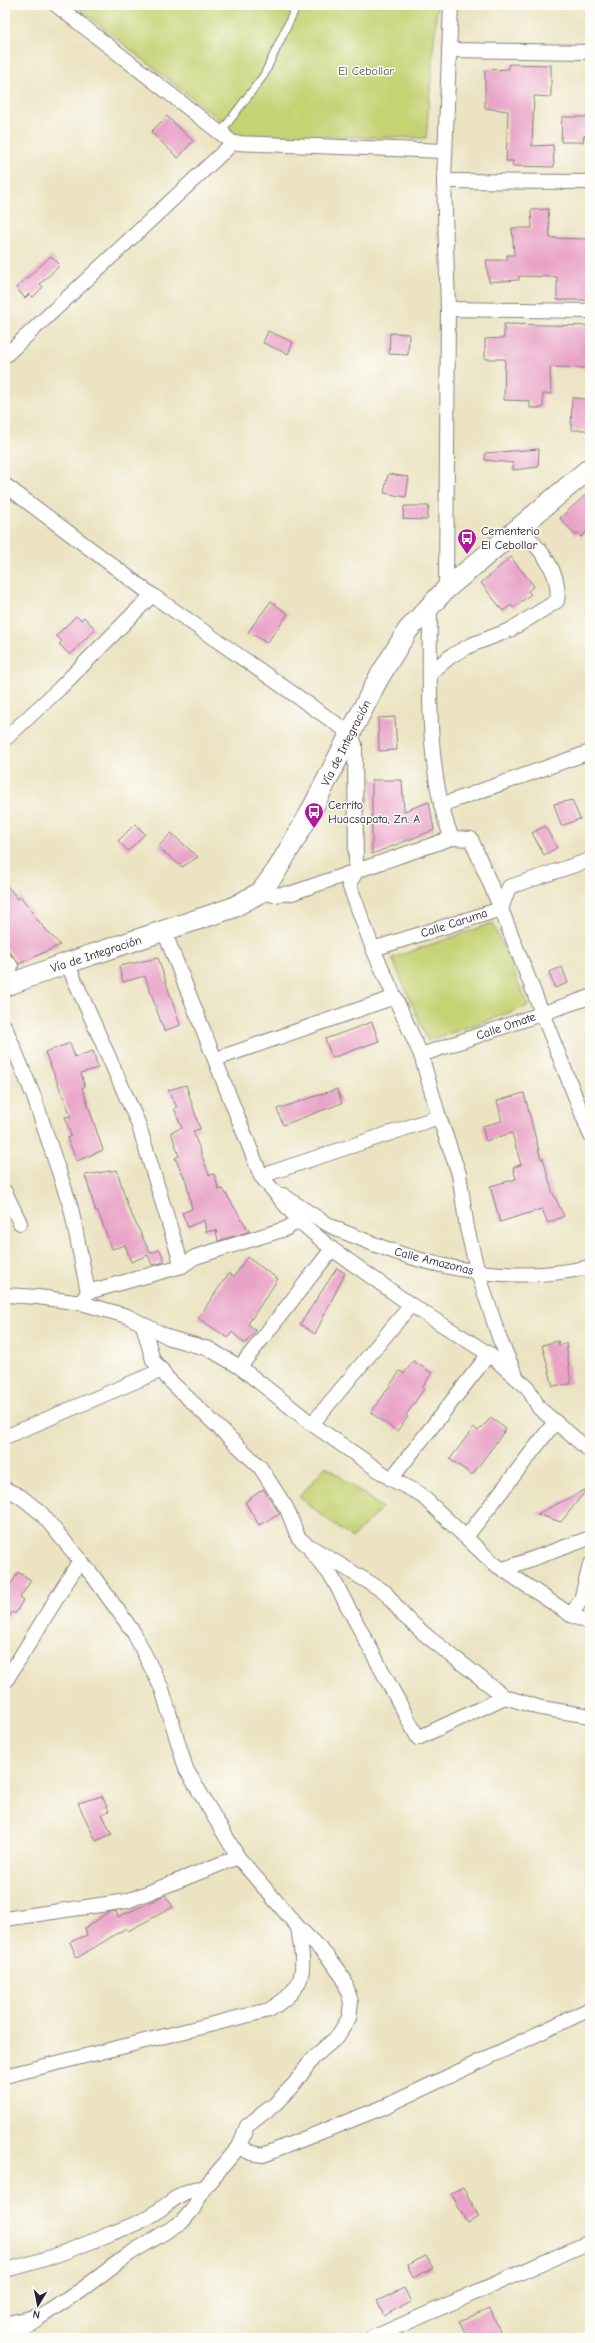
<svg xmlns="http://www.w3.org/2000/svg" width="595" height="2343" viewBox="0 0 595 2343" font-family="'Comic Neue',sans-serif">
<style>
.green{fill:#c5d375;stroke:#747a58}
.building{fill:#e9a3c7}
.lines{fill:none;stroke-linecap:round;stroke-linejoin:round}
.service-casing{stroke:#86827e;stroke-width:9}
.minor-casing{stroke:#86827e;stroke-width:16}
.secondary-casing{stroke:#86827e;stroke-width:22}
.service{stroke:#fff;stroke-width:7}
.minor{stroke:#fff;stroke-width:14}
.secondary{stroke:#fff;stroke-width:20}
.labels{text-anchor:middle;dominant-baseline:central;stroke-width:3;stroke-linejoin:round;paint-order:stroke}
.park-label{font-size:12px;fill:#53574c;stroke:#fdfcf7}
.poi-label{font-size:12px;fill:#22223b;stroke:#fdfcf7;text-anchor:start}
.street-label{font-size:12px;fill:#22223b;stroke:#fdfcf7}
</style>
<rect width="100%" height="100%" fill="#fdfcf7"/>
<filter id="ink" filterUnits="userSpaceOnUse"><feTurbulence type="fractalNoise" baseFrequency=".025" numOctaves="2"/><feDisplacementMap in="SourceGraphic" scale="8" xChannelSelector="R" yChannelSelector="G"/><feConvolveMatrix kernelMatrix="1 2 1 2 8 2 1 2 1" color-interpolation-filters="sRGB"/></filter>
<filter id="wash" filterUnits="userSpaceOnUse"><feTurbulence type="fractalNoise" baseFrequency=".012" numOctaves="4" result="noise"/><feDisplacementMap in="SourceGraphic" scale="16" xChannelSelector="R" yChannelSelector="G"/><feGaussianBlur stdDeviation="0.9" result="paint"/><feColorMatrix in="noise" values="0 0 0 0 0 0 0 0 0 0 0 0 0 0 0 0 0 1.4 0 .05"/><feComposite in="paint" operator="in"/></filter>
<g filter="url(#wash)">
<rect width="100%" height="100%" fill="#ebe3c1"/>
<g class="green">
<polygon points="74,5 437,5 426,138 239,135"/>
<polygon points="493,923 528,1006 428,1041 392,958"/>
<polygon points="326,1466 382,1508 352,1538 299,1497"/>
</g>
<g id="blocks">
<g class="building">
<polygon points="509,64 551,65 551,97 534,96 532,146 553,145 554,167 512,166 513,161 506,161 508,111 485,108 485,70 509,69"/>
<polygon points="167,116 193,141 178,158 151,132"/>
<polygon points="562,117 590,117 590,136 584,136 583,142 561,142"/>
<polygon points="548,209 550,238 590,239 590,300 557,300 557,277 519,276 519,280 489,282 486,260 507,260 507,255 514,255 512,228 532,228 531,210"/>
<polygon points="51,256 60,265 40,284 43,287 33,297 29,294 25,298 16,288"/>
<polygon points="504,324 590,326 590,368 550,367 551,394 543,394 543,408 530,408 530,401 504,400 505,359 485,359 485,339 504,338"/>
<polygon points="268,331 293,342 288,354 263,343"/>
<polygon points="390,333 409,334 408,355 389,354"/>
<polygon points="572,398 590,399 590,430 571,430"/>
<polygon points="539,449 538,467 513,470 513,463 485,460 485,453"/>
<polygon points="388,474 409,477 406,497 384,493"/>
<polygon points="590,491 590,529 581,537 578,533 575,535 560,518"/>
<polygon points="404,506 429,506 427,520 403,519"/>
<polygon points="511,557 534,586 528,591 531,594 513,608 511,605 503,611 481,583"/>
<polygon points="271,601 288,614 267,643 248,632"/>
<polygon points="76,616 81,620 84,617 95,629 70,655 59,644 62,641 56,636"/>
<polygon points="395,717 397,750 379,751 378,718"/>
<polygon points="372,780 402,780 404,811 429,802 434,830 372,854"/>
<polygon points="572,800 580,819 561,826 554,804"/>
<polygon points="135,824 145,834 128,851 118,841"/>
<polygon points="545,826 557,848 544,855 532,833"/>
<polygon points="171,833 198,857 182,867 158,847"/>
<polygon points="5,883 18,899 20,896 33,912 32,914 60,945 19,964 5,946"/>
<polygon points="158,958 180,1025 164,1031 145,976 123,982 119,966"/>
<polygon points="562,967 568,983 555,988 549,972"/>
<polygon points="372,1022 379,1041 332,1058 325,1039"/>
<polygon points="70,1043 75,1057 93,1051 98,1068 81,1073 85,1087 82,1087 103,1150 77,1161 67,1138 71,1136 65,1117 71,1116 45,1052"/>
<polygon points="186,1085 200,1129 193,1131 209,1175 214,1174 219,1190 223,1189 249,1231 247,1232 218,1241 216,1230 206,1232 204,1220 188,1227 182,1213 192,1209 186,1181 175,1158 179,1156 171,1132 182,1128 174,1108 177,1107 168,1090"/>
<polygon points="337,1089 342,1103 283,1125 277,1109"/>
<polygon points="524,1093 541,1159 543,1158 552,1191 564,1216 548,1223 542,1209 500,1222 490,1186 516,1179 513,1167 521,1165 512,1133 486,1141 482,1126 502,1121 497,1101"/>
<polygon points="117,1170 128,1207 150,1253 160,1250 165,1262 152,1265 148,1255 131,1262 125,1245 112,1249 98,1212 96,1212 85,1175"/>
<polygon points="247,1257 278,1279 248,1324 256,1331 245,1344 232,1332 228,1338 198,1318 229,1273 234,1277"/>
<polygon points="337,1268 345,1273 315,1334 300,1324"/>
<polygon points="558,1341 559,1346 566,1343 571,1384 553,1386 542,1345"/>
<polygon points="413,1361 432,1373 422,1388 424,1389 406,1415 408,1417 397,1431 371,1413 400,1371 404,1374"/>
<polygon points="491,1418 506,1429 472,1475 450,1459 474,1427 478,1431"/>
<polygon points="263,1489 280,1514 259,1525 245,1502"/>
<polygon points="587,1489 561,1522 537,1514"/>
<polygon points="18,1572 31,1580 20,1598 23,1600 15,1614 12,1612 5,1624 5,1590 7,1591"/>
<polygon points="102,1796 109,1811 102,1814 112,1834 96,1841 78,1803"/>
<polygon points="165,1895 173,1907 128,1931 126,1928 77,1958 70,1942 87,1935 85,1928 109,1912 116,1911 118,1917"/>
<polygon points="463,2187 479,2217 467,2223 451,2193"/>
<polygon points="426,2256 433,2268 413,2278 407,2265"/>
<polygon points="404,2288 411,2302 384,2316 377,2301"/>
<polygon points="490,2309 501,2333 489,2338 467,2338 459,2321"/>
</g>
</g>
</g>
<g filter="url(#ink)">
<use href="#blocks" fill-opacity="0" stroke="#86827e" stroke-width="1"/>
<g class="lines">
<g class="service-casing">
<polyline id="service" points="229,136 224,128 264,75 297,5"/>
</g>
<g class="minor-casing">
<g id="minor">
<polyline points="56,5 233,143 445,151"/>
<polyline points="449,50 590,52"/>
<polyline points="444,181 590,182"/>
<polyline points="448,309 590,311"/>
<polyline points="5,356 233,143"/>
<polyline points="5,485 152,595 351,734 355,745 356,872 349,884 373,949 421,1055 439,1117 459,1174 467,1228 478,1273 500,1340 517,1378"/>
<polyline points="446,589 448,309 444,181 451,5"/>
<path d="M430 606C430 674 425 775 452 838L471 839 501 909 590 1134"/>
<path d="M430 673 451 656 471 645 510 630 557 601C562 571 538 547 518 526"/>
<polyline points="5,739 59,689 152,595"/>
<polyline points="441,805 590,752"/>
<polyline points="261,892 274,895 292,893 452,838"/>
<polyline points="164,931 261,1176 299,1221 332,1249 411,1305 489,1354 528,1388 539,1408 590,1451"/>
<polyline points="373,949 501,909 509,887 590,860"/>
<polyline points="5,960 11,966"/>
<polyline points="67,963 138,1123 182,1266"/>
<polyline points="5,1027 34,1097 71,1208 88,1292"/>
<polyline points="421,1055 590,997"/>
<polyline points="216,1059 395,997"/>
<polyline points="261,1176 439,1117"/>
<polyline points="5,1192 20,1223"/>
<path d="M283 1195C299 1206 315 1217 331 1226 344 1233 358 1237 371 1243 441 1271 515 1284 590 1267"/>
<polyline points="5,1295 38,1297 81,1303 88,1292 182,1266 195,1257 285,1229 299,1221"/>
<polyline points="81,1303 127,1316 170,1338 209,1349 240,1367 312,1424 391,1479 420,1494 493,1563 571,1615 590,1623"/>
<polyline points="143,1325 153,1360 169,1380 260,1467 287,1509 298,1537 306,1544 385,1592 404,1616 428,1637 505,1697 541,1708 590,1716"/>
<polyline points="240,1367 332,1249"/>
<polyline points="312,1424 411,1305"/>
<polyline points="5,1437 162,1370"/>
<polyline points="391,1479 489,1354"/>
<polyline points="5,1489 20,1496 41,1513 93,1576 134,1633 162,1689 186,1769 238,1857 298,1927 328,1957 344,1979 351,2002 349,2018 337,2037 313,2058 295,2083 275,2104 247,2126 239,2147 251,2153 263,2155 384,2107 590,2009"/>
<polyline points="466,1537 555,1422"/>
<polyline points="311,1551 332,1577 418,1738 505,1697"/>
<polyline points="504,1569 590,1538"/>
<polyline points="571,1615 581,1600 590,1565"/>
<polyline points="5,1682 79,1562"/>
<polyline points="5,1919 127,1901 238,1857"/>
<path d="M5 2076 269 2010C310 1985 304 1970 298 1927"/>
<path d="M5 2270C42 2262 77 2248 112 2233 126 2228 141 2222 154 2214 168 2204 186 2187 204 2188"/>
<polyline points="5,2324 34,2317"/>
<polyline points="9,2338 81,2290 129,2254 182,2222 193,2209 204,2188 239,2147"/>
<polyline points="372,2338 590,2242"/>
</g>
</g>
<g class="secondary-casing">
<polyline id="secondary" points="5,986 67,963 232,908 261,892 277,870 309,815 378,679 408,630 446,589 590,468"/>
</g>
<use href="#service" class="service"/>
<use href="#minor" class="minor"/>
<use href="#secondary" class="secondary"/>
</g>
</g>
<defs>
<g id="bus-pin" transform="scale(1)"><path d="M0 17L-7.5 6A9.5 9.5 0 1 1 7.5 6Z" fill="#b5179e" stroke="#fdfcf7"/><path d="M-5-6H5V4H4V6H2V4H-2V6H-4V4H-5ZM-3.5-4V0h7V-4ZM-3.5 1.2v1.5H-2V1.2ZM2 1.2v1.5H3.5V1.2Z" fill="#fff"/></g>
</defs>
<g fill-rule="evenodd">
<use href="#bus-pin" x="467" y="538"/>
<use href="#bus-pin" x="314" y="812"/>
</g>
<g class="labels">
<g class="park-label">
<text x="366" y="71">El Cebollar</text>
</g>
<g class="poi-label">
<text x="481" y="531">Cementerio<tspan x="481" dy="14">El Cebollar</tspan></text>
<text x="328" y="805">Cerrito<tspan x="328" dy="14">Huacsapata, Zn. A</tspan></text>
</g>
<g class="street-label">
<text transform="translate(346 743) rotate(-63)">Vía de Integración</text>
<text transform="translate(454 923) rotate(-18)">Calle Caruma</text>
<text transform="translate(96 954) rotate(-18)">Vía de Integración</text>
<text transform="translate(506 1026) rotate(-19)">Calle Omate</text>
<text transform="translate(434 1261) rotate(14)">Calle Amazonas</text>
</g>
</g>
<rect width="595" height="2343" fill="none" stroke="#fdfcf7" stroke-width="20"/>
<g transform="translate(38 2305) rotate(190)" stroke="#fdfcf7" stroke-width="3" paint-order="stroke">
<path d="M0-3L7 15L0 10L-7 15Z" fill="#22223b"/>
<text y="-6" font-size="11" font-weight="bold" text-anchor="middle" fill="#22223b">N</text>
</g>
</svg>
